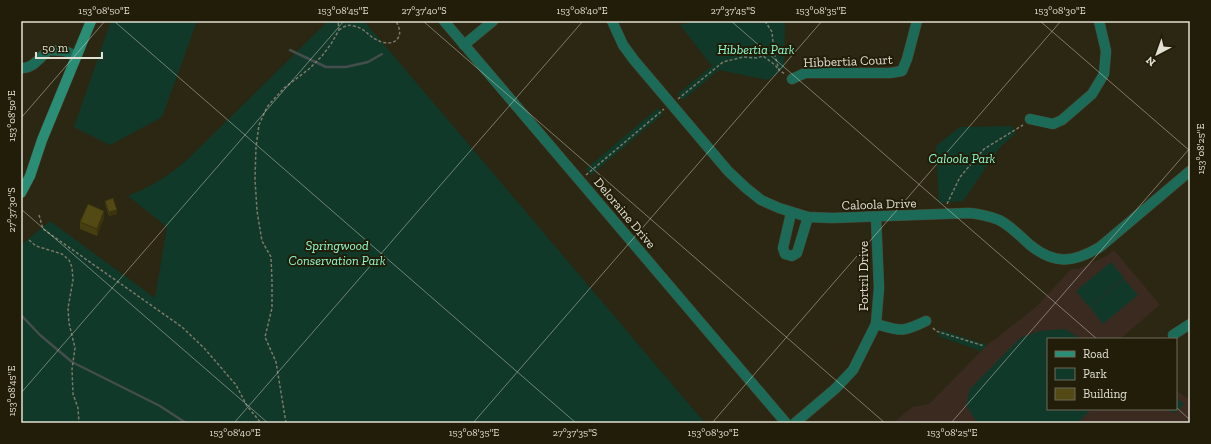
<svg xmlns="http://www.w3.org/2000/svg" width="1211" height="444" viewBox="0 0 1211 444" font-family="'Zilla Slab',serif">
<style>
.education{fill:#3a2a20}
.green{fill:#11392a}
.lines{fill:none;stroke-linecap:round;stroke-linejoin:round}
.stream{stroke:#444e4c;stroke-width:2.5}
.minor-casing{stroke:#484531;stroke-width:11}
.tertiary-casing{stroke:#484531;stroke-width:11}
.secondary-casing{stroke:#484531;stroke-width:11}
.path{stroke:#7c7968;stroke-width:1.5;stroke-dasharray:3 2;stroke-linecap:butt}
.minor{stroke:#1c6b59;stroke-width:10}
.tertiary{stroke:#1c6b59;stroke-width:10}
.secondary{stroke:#2a8e76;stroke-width:10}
.wall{fill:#473f11}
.shaded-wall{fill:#3a330e}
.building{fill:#534914;stroke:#3a330e}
.ticks{fill:none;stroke:#e2e0d3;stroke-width:1;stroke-opacity:0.45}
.labels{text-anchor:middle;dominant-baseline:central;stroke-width:4;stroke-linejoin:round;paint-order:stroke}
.park-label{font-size:13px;font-style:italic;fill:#91fccf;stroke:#211d09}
.street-label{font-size:13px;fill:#e2e0d3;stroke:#211d09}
.neatline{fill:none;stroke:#e2e0d3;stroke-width:1.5}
.ticks-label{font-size:10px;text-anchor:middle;fill:#e2e0d3}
</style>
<rect width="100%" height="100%" fill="#2b2712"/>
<polygon class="education" points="1114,250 1160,305 1120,339 1048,339 1048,409 1176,409 1176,391 1190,399 1190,423 893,423 912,407 929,404 987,345 1036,307 1071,269 1078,269 1106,256"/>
<g class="green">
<polygon points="111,21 197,21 162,117 110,145 74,127"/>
<path d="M328 21H364L705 423H21V245L50 221 155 298 167 227 128 196C152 186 169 176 188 159Z"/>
<polygon points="695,21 785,21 784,68 768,80 719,70 683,100 678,94 712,66 680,25"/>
<polygon points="658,108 663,114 591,175 586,169"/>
<polygon points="1012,126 1016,133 1000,147 963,201 939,203 936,146 960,127"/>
<polygon points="1111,262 1124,278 1089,307 1076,291"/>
<polygon points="1124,279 1138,295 1103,324 1090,307"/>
<polygon points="1065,329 1081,339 1048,339 1048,409 1091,409 1078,423 977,423 966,405 970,389 1020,338 1040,331"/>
<polygon points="941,330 987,345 981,351 938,336"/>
<polygon points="1176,398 1184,404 1175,413 1165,409 1176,409"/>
</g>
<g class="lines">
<g class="stream">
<polyline points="290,50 326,67 346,67 368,62 382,54"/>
<polyline points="21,315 40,335 72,362 160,406 186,423"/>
</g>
<g class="minor-casing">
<g id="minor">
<polyline points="444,21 786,423"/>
<path d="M612 21 623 45 634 60 728 171 746 188 761 200 779 208 808 217 832 218 969 213C979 214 989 216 999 220 1011 226 1020 236 1030 245 1055 265 1073 263 1100 247L1190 171"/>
<path d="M21 68C33 69 40 57 49 50L65 51 76 56"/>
<polyline points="792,79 805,73 890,73 902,71 907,59 917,21"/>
<polyline points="1030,119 1053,124 1062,120 1092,94 1104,74 1106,51 1099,21"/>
<polyline points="791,213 783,248 785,254 792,256 797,253 808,217"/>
<path d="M876 324C901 331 901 333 926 321"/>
<polyline points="1173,335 1190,324"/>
<polyline points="795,423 835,389 853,370 876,324 879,288 876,217"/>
</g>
</g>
<g class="tertiary-casing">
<polyline id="tertiary" points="464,45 493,21"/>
</g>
<g class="secondary-casing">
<polyline id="secondary" points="21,193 30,176 42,140 91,21"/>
</g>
<g class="path">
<polyline points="765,21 772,32 774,52 779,70 785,74"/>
<path d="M339 30C343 27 348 24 354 26 366 29 368 36 377 40 384 44 396 45 399 36 401 31 398 25 396 21"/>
<polyline points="678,99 723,62 743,57 757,58 763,56 775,65 779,70"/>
<polyline points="586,175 664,109"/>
<polyline points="947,204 960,177 984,149 1023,125"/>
<polyline points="39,215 43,229 182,327 205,349 236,385 247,406 261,423"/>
<polyline points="29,240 36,246 62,254 69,260 72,267 73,280 68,308 69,323 75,348 72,369 73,394 78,408 79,423"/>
<polyline points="933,328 936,331 984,346"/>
<polyline points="286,423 276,362 265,337 272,308 272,281 271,257 262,241 257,211 255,179 256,147 259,125 267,107 284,88 309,69 322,56 331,44 339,30 338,21"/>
</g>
<use href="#minor" class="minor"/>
<use href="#tertiary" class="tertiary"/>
<use href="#secondary" class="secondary"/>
</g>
<g class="wall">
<polygon points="105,201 117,214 109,216 105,204"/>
<polygon points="104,218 97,236 80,229 80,222"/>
</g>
<g class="shaded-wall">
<polygon points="117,210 117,214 109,216 109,212"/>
<polygon points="104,211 104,218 97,236 97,229"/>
</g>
<g class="building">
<polygon points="113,198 117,210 109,212 105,201"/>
<polygon points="88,204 104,211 97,229 80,222"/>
</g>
<path class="ticks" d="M114 21 576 423M423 21 885 423M731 21 1097 339M1040 21 1190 151M21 118 105 21M21 209 268 423M21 393 344 21M1176 407 1190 420M234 423 583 21M473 423 822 21M712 423 1061 21M951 423 1190 148"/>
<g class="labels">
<g class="park-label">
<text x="756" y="49">Hibbertia Park</text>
<text x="962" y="158">Caloola Park</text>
<text x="337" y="245">Springwood<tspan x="337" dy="15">Conservation Park</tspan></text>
</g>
<g class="street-label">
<text transform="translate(848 61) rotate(-2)">Hibbertia Court</text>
<text transform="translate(879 204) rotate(-2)">Caloola Drive</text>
<text transform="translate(625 213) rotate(50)">Deloraine Drive</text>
<text transform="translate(863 276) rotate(-90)">Fortril Drive</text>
</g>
</g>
<rect width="1211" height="444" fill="none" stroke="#211d09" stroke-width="44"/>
<rect x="1047" y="338" width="130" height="72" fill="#211d09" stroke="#6e6b5a"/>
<rect x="1055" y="351" width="20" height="6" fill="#2a8e76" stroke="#6e6b5a"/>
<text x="1083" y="358" font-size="12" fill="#e2e0d3">Road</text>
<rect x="1055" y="368" width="20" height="12" fill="#11392a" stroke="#6e6b5a"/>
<text x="1083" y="378" font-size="12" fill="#e2e0d3">Park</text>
<rect x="1055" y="388" width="20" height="12" fill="#534914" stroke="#6e6b5a"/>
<text x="1083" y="398" font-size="12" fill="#e2e0d3">Building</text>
<g transform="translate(1157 54) rotate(221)" stroke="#211d09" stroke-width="3" paint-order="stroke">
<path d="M0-3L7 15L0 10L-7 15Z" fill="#e2e0d3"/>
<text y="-6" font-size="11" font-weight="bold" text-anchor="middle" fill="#e2e0d3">N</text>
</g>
<path d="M36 52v6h66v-6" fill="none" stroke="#e2e0d3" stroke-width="2"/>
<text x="42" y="52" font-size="12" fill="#e2e0d3" stroke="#211d09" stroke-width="3" paint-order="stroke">50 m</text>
<rect x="22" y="22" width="1167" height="400" class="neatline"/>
<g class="ticks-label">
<text x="104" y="14">153°08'50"E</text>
<text x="343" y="14">153°08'45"E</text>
<text x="424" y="14">27°37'40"S</text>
<text x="582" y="14">153°08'40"E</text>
<text x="733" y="14">27°37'45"S</text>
<text x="821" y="14">153°08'35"E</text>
<text x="1060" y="14">153°08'30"E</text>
<text transform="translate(11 116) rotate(-90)" y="4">153°08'50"E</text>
<text transform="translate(1200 149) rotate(-90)" y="4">153°08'25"E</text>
<text transform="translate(11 210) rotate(-90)" y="4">27°37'30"S</text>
<text transform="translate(11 391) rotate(-90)" y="4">153°08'45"E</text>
<text x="235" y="436">153°08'40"E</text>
<text x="474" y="436">153°08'35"E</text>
<text x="575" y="436">27°37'35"S</text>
<text x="713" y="436">153°08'30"E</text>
<text x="952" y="436">153°08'25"E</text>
</g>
</svg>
